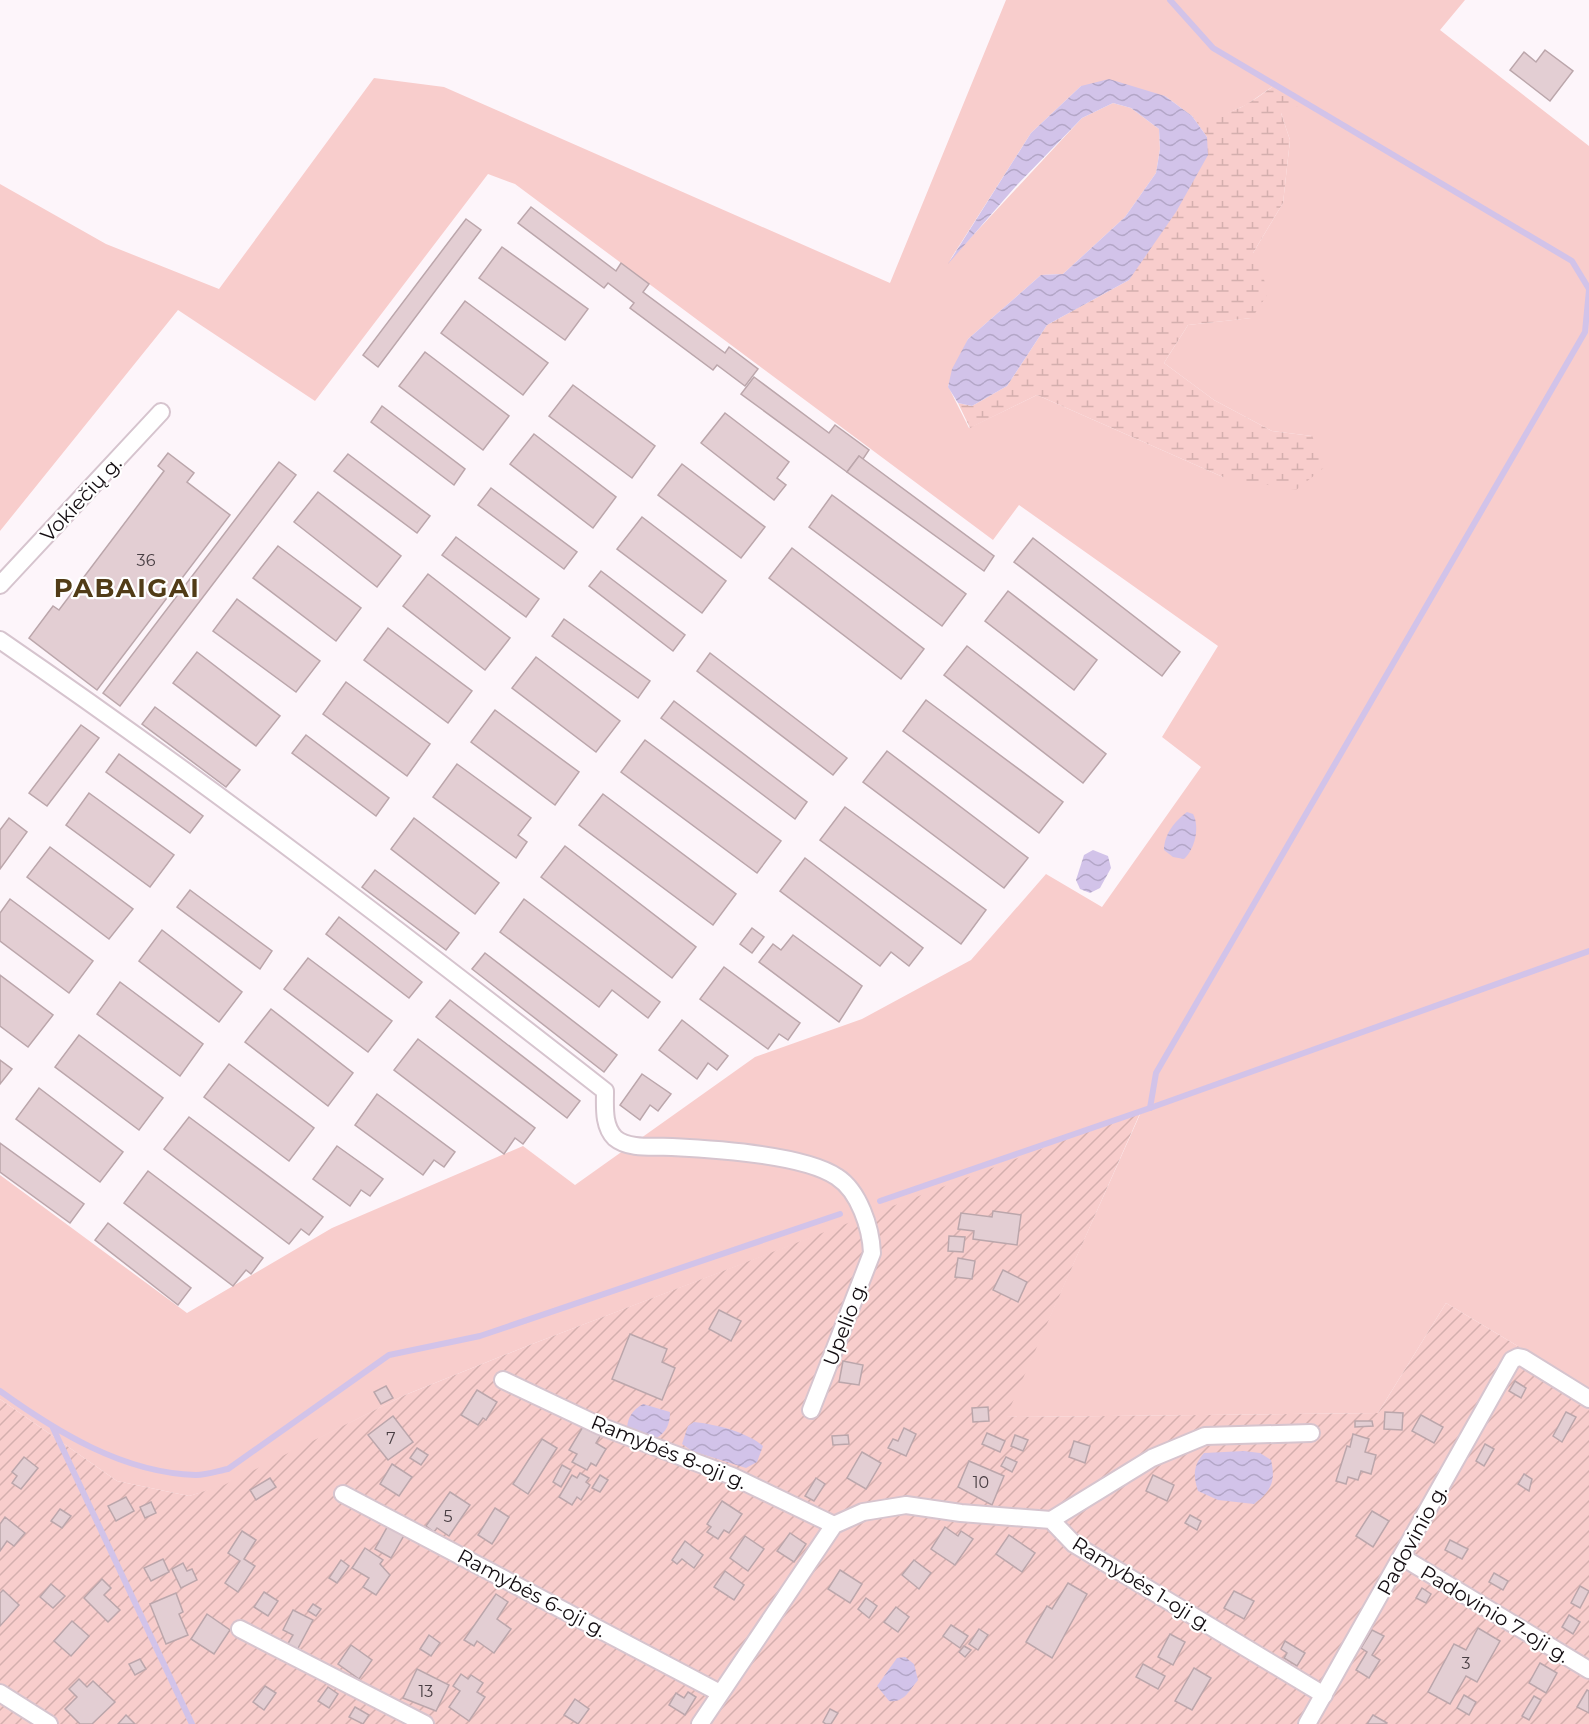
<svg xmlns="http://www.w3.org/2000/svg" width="1589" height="1724" viewBox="0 0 1589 1724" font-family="Montserrat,sans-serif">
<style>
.grass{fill:#f8cdcc;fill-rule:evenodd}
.wetland{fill:url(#wetland-marsh)}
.garden{fill:url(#garden-furrows)}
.water{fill:url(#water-waves)}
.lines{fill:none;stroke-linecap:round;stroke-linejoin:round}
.stream{stroke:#d2c3e9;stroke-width:6}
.building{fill:#e3ced3;stroke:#bba6ab;stroke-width:1.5}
.street-casing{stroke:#d6c4ce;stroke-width:20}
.street{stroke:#fff;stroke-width:16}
.labels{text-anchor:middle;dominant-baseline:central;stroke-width:4.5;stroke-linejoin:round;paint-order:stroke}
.number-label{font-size:16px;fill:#473d42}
.street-label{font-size:20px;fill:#130d11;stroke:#fff}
.district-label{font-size:26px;font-weight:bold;letter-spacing:1.5px;fill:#513c17;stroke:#fff}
</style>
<defs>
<pattern id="wetland-marsh" width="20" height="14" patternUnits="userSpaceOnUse" patternTransform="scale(1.5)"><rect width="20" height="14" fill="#f8cdcc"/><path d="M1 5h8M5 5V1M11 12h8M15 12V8" fill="none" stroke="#d4afae"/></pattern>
<pattern id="garden-furrows" width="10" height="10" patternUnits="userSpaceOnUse" patternTransform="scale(1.5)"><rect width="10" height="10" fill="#f8cdcc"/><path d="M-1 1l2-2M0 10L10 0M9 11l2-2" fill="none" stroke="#d4afae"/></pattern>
<pattern id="water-waves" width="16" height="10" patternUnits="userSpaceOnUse" patternTransform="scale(1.5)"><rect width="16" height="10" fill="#d2c3e9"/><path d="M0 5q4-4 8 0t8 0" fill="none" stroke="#b3a6c7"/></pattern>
</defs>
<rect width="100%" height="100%" fill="#fdf5fa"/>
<path class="grass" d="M1006 0H1465L1440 30 1589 146V1389L1446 1303 1378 1413 1005 1417 1141 1112 527 1346 405 1395 224 1486 189 1496 117 1481 0 1399V1175L187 1313 332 1228 523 1146 575 1185 755 1057 862 1019 971 960 1046 874 1102 907 1201 767 1162 737 1218 646 1019 505 993 540 515 184 488 174 315 401 178 310 0 531V184L106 244 219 289 374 78 444 87 890 283ZM1275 85 1281 113 1290 140 1283 203 1253 253 1251 318 1188 325 1164 363 1214 400 1272 431 1312 436 1223 477 1037 395 969 428 948 386 968 339 1041 275 1063 274 1125 217 1156 173 1160 149 1159 129 1131 108 1113 103 1082 118 950 260 1031 133 1081 86 1165 96 1192 116 1219 117 1246 105Z"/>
<path class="wetland" d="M1275 85 1305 103 1281 113 1290 140 1283 203 1253 253 1269 292 1252 318 1188 325 1164 363 1214 400 1272 431 1312 436 1326 466 1296 490 1223 477 1037 395 970 428 958 403 972 406 1007 386 1047 325 1129 280 1207 137 1192 116C1231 117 1244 107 1275 85Z"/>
<polygon class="garden" points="1141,1111 1006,1417 1378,1413 1446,1303 1589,1389 1589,1724 0,1724 0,1399 117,1481 189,1496 224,1485 405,1395 527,1346"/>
<g class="water">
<polygon points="1109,79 1165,96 1192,116 1207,137 1208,155 1176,212 1129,280 1047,325 1007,386 972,406 958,403 948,387 952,369 968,339 1041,275 1063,274 1125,217 1156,173 1160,149 1159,129 1131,108 1113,103 1082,118 1016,186 948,264 1031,133 1081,86"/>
<path d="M1187 812 1193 814C1200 827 1195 849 1184 859L1173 857 1164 850C1164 834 1175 821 1187 812Z"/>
<polygon points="1093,850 1108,856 1111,868 1100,888 1090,893 1080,889 1076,880 1084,855"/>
<path d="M643 1404 670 1412C670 1424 666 1433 656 1438L627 1428C628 1416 633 1410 643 1404Z"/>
<path d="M694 1422C715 1424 747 1432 763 1446L757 1462 746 1468 692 1451 682 1444 688 1426Z"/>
<path d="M1244 1451 1260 1453 1271 1460C1276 1482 1271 1491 1254 1504L1218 1500 1198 1491C1193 1475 1193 1466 1204 1453Z"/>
<path d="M905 1657 914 1664 918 1680C909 1691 904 1703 889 1701L877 1686 897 1658Z"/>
</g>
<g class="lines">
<g class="stream">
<polyline points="1170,0 1213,48 1572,261 1589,289"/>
<polyline points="1150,1108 1156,1073 1585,332 1589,290"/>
<polyline points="880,1201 1150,1108 1589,951"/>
<path d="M0 1391C57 1432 123 1473 196 1475 206 1475 218 1471 228 1469L389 1355 480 1336 840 1214"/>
<polyline points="53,1428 192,1724"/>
</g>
</g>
<g class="building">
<polygon points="1545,50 1573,71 1550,101 1510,70 1524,52 1536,62"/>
<polygon points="531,207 616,271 621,263 649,284 643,292 725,353 729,347 758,369 745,386 717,365 713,370 630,308 634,303 608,283 604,288 518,223"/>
<polygon points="466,219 481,230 378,367 363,355"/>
<polygon points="502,247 588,309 565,340 479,278"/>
<polygon points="465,301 548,363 523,395 441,333"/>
<polygon points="425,352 509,416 483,450 399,386"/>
<polygon points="754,377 829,433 835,425 869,450 863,459 859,456 847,472 741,394"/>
<polygon points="573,385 655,446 632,478 549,416"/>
<polygon points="382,406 465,469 454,485 371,422"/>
<polygon points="725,413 789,462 777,478 786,485 774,500 701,443"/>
<polygon points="534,434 616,497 593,528 510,464"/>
<polygon points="168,453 194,473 187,482 230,515 97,690 29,638 53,606 59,610 164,471 158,466"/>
<polygon points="348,454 430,516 417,533 334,471"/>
<polygon points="859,456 994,556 984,571 847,472"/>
<polygon points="279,462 296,475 120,706 103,693"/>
<polygon points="682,464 765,527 741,558 658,495"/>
<polygon points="491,488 577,552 564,569 478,505"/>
<polygon points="318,492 401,556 377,587 294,522"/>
<polygon points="832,495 966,594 942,626 809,527"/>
<polygon points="642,517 726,581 702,613 617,549"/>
<polygon points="456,537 539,599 526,617 442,555"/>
<polygon points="1033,538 1180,652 1162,676 1014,562"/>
<polygon points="278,546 361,608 336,641 253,578"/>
<polygon points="792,548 924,649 901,679 769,578"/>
<polygon points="601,571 685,635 673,651 589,586"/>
<polygon points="428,574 510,638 485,670 403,606"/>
<polygon points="1008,591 1097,660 1074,690 985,621"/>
<polygon points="237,599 320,661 296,692 213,631"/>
<polygon points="564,619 650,681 638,698 552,636"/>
<polygon points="388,628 472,691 448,723 364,660"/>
<polygon points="967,646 1106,754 1083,783 944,675"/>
<polygon points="197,652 280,716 256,746 173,683"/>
<polygon points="710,653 847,758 833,775 697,671"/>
<polygon points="536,657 620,721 596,752 512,688"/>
<polygon points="346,682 430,744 407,776 323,714"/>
<polygon points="926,700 1063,802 1039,833 903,731"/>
<polygon points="674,701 807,802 795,819 661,718"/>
<polygon points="155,707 240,770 226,787 142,724"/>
<polygon points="495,710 579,772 555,805 471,742"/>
<polygon points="81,725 99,738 47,806 29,793"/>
<polygon points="306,735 389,798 376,816 292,753"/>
<polygon points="645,740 781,841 757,873 621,772"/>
<polygon points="887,751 1028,858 1004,888 863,782"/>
<polygon points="119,754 203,816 190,833 106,772"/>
<polygon points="457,764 531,818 518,835 527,842 516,858 433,797"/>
<polygon points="89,793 174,855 150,887 66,825"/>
<polygon points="603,794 736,894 713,925 579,825"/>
<polygon points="845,807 986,910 961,944 820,840"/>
<polygon points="9,818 27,832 0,869 0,830"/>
<polygon points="414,818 499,883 475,914 391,849"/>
<polygon points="565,846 696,947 672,978 541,877"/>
<polygon points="50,847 133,909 109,939 27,877"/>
<polygon points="805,858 923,948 909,966 891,952 880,966 780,891"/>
<polygon points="375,870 459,933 446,950 362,887"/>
<polygon points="190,890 272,951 260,969 177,907"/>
<polygon points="10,899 93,961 69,993 0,941 0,913"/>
<polygon points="524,899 660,1002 648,1018 612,990 599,1007 500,932"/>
<polygon points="339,917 422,982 409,998 326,934"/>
<polygon points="752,928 764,937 752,953 740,944"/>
<polygon points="162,930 242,992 219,1022 139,961"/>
<polygon points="793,935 862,986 839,1022 759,962 773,944 781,950"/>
<polygon points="485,953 617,1055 604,1072 472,969"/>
<polygon points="308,958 392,1021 368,1052 284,989"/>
<polygon points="724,967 800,1023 788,1040 779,1034 768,1049 700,999"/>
<polygon points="0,975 53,1015 28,1047 0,1026"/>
<polygon points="120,982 203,1044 180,1076 97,1014"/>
<polygon points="450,1000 580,1101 567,1118 436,1017"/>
<polygon points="271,1009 353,1073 328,1106 245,1042"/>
<polygon points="682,1020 728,1056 717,1070 708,1063 697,1079 659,1050"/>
<polygon points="79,1035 163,1098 139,1130 55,1067"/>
<polygon points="418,1039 535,1128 523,1144 515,1138 504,1154 394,1070"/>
<polygon points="0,1060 12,1069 0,1084"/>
<polygon points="229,1064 314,1128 289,1161 204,1097"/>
<polygon points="642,1074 671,1094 658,1111 650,1105 640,1120 620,1105"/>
<polygon points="39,1088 123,1152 100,1182 16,1119"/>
<polygon points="377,1094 455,1152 444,1167 434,1160 423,1175 355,1125"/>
<polygon points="189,1117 323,1217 309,1235 301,1229 289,1244 164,1149"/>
<polygon points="0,1143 84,1204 70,1223 0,1172"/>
<polygon points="337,1146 383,1179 370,1196 361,1190 350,1206 313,1179"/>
<polygon points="148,1171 263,1258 251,1274 246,1270 233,1286 124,1203"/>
<polygon points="993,1211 1021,1215 1017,1245 973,1239 974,1231 958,1229 961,1213 992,1217"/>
<polygon points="108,1223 191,1288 178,1305 95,1240"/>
<polygon points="949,1236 965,1237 963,1252 948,1251"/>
<polygon points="958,1258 975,1261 972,1279 955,1277"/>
<polygon points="1003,1270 1027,1282 1018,1302 993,1290"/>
<polygon points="719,1310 741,1321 731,1341 709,1329"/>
<polygon points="630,1334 667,1349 662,1362 675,1368 662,1400 612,1379"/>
<polygon points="843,1361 863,1365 859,1385 839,1382"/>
<polygon points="1515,1381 1526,1388 1521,1398 1509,1391"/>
<polygon points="386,1386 393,1398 381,1404 374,1392"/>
<polygon points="477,1390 497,1402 486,1420 483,1418 478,1425 461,1415"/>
<polygon points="988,1407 989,1421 973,1422 972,1408"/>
<polygon points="1385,1412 1403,1413 1402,1430 1384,1429"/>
<polygon points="1566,1412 1576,1417 1562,1442 1553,1436"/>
<polygon points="1421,1415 1443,1427 1434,1443 1412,1431"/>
<polygon points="393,1416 413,1442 388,1460 368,1435"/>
<polygon points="1355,1421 1372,1421 1373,1426 1355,1427"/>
<polygon points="584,1425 601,1435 596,1443 606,1449 596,1466 591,1463 587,1470 572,1462 577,1454 569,1450"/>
<polygon points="904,1428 916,1434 906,1456 888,1448 893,1439 898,1441"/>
<polygon points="987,1433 1005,1441 1000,1452 982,1444"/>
<polygon points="1353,1434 1369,1439 1365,1452 1376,1455 1371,1474 1361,1471 1358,1480 1348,1477 1346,1484 1336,1481 1347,1446 1350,1447"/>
<polygon points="848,1435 849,1444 833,1445 832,1436"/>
<polygon points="1015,1435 1028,1440 1023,1451 1011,1446"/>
<polygon points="542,1439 557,1448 528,1494 513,1484"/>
<polygon points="1074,1441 1090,1446 1085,1463 1069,1457"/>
<polygon points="1485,1444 1494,1449 1484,1466 1476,1461"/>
<polygon points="417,1448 428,1455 421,1465 410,1458"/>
<polygon points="862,1452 881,1463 866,1489 847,1478"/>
<polygon points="24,1457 38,1468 21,1489 12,1483 17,1476 12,1472"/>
<polygon points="1006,1457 1017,1462 1012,1472 1001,1466"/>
<polygon points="969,1461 1004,1476 992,1505 958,1487"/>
<polygon points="392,1464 412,1477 399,1496 380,1484"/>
<polygon points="562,1465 571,1470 561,1487 553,1482"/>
<polygon points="580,1473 589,1478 586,1482 590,1485 581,1500 577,1497 572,1505 559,1497 572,1475 577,1478"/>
<polygon points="1524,1474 1532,1479 1529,1491 1518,1484"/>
<polygon points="600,1475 608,1480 600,1492 592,1488"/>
<polygon points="1153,1475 1174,1485 1167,1501 1146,1491"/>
<polygon points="270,1478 276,1487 256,1500 250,1490"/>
<polygon points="816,1478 825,1484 814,1501 805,1496"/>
<polygon points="450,1492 470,1505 449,1536 437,1528 434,1532 426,1526"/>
<polygon points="126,1497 134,1511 116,1521 108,1506"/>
<polygon points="722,1501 742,1514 729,1533 724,1530 718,1539 707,1532 711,1527 707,1524"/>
<polygon points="151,1502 156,1513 145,1518 140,1507"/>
<polygon points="495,1508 509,1517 492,1544 478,1535"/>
<polygon points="60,1509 71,1516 62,1528 51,1521"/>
<polygon points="1372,1511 1389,1521 1373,1547 1356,1536"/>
<polygon points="1190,1515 1201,1521 1197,1530 1185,1523"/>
<polygon points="5,1517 25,1533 14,1546 7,1541 0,1551 0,1524"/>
<polygon points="390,1522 406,1532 391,1558 375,1549"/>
<polygon points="945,1527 958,1536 961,1531 973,1539 955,1565 931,1549"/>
<polygon points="242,1531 256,1540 244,1559 255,1566 238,1592 225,1583 240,1561 228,1553"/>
<polygon points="790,1533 806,1544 794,1562 777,1551"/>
<polygon points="1009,1535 1035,1553 1022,1572 996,1554"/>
<polygon points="745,1536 764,1549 748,1571 730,1558"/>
<polygon points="1450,1540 1468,1549 1462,1559 1445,1550"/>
<polygon points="685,1541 703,1555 694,1568 682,1559 677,1564 672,1560"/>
<polygon points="365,1548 383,1560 380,1564 390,1575 376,1595 363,1587 369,1578 352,1568"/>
<polygon points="163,1559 169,1572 151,1581 144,1568"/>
<polygon points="341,1560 349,1566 337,1583 329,1578"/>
<polygon points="914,1560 931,1573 919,1589 902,1575"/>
<polygon points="183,1563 187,1571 192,1569 197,1580 181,1588 172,1569"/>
<polygon points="840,1570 862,1584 850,1603 828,1589"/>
<polygon points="725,1571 744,1585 734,1600 714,1587"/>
<polygon points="1494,1573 1508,1581 1503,1590 1489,1582"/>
<polygon points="102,1579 111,1588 104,1595 120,1610 108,1622 84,1598"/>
<polygon points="1068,1583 1087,1594 1052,1658 1026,1642 1047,1606 1052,1609"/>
<polygon points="51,1584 65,1596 53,1608 40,1597"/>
<polygon points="1580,1586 1589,1591 1580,1608 1571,1603"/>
<polygon points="1422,1588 1431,1594 1426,1603 1416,1598"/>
<polygon points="3,1590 19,1605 0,1626 0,1593"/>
<polygon points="1234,1591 1254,1601 1244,1619 1224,1608"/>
<polygon points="264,1592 278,1601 268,1616 254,1607"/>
<polygon points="176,1593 183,1612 179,1614 188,1635 166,1644 150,1604"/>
<polygon points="496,1594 508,1602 497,1619 511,1629 494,1653 477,1641 474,1646 464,1640"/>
<polygon points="866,1598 877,1606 869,1618 858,1609"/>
<polygon points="313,1604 321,1609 316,1616 308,1611"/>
<polygon points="896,1607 909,1617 898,1632 884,1622"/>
<polygon points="293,1610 313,1620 297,1650 287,1645 293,1635 283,1630"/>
<polygon points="207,1614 230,1630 214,1654 191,1639"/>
<polygon points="1569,1615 1580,1622 1573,1634 1562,1627"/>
<polygon points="72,1621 89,1636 71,1656 54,1641"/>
<polygon points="951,1625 968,1636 960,1648 943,1636"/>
<polygon points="1478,1628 1500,1641 1477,1682 1466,1676 1450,1704 1428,1692 1454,1644 1466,1650"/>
<polygon points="979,1629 988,1635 978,1650 969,1644"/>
<polygon points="1372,1630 1384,1636 1372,1655 1380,1660 1369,1678 1356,1670 1367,1652 1361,1648"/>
<polygon points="1170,1634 1185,1642 1173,1665 1158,1657"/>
<polygon points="429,1635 440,1643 431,1656 420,1649"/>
<polygon points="1285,1641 1305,1653 1297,1666 1284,1658 1287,1653 1281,1649"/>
<polygon points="351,1645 372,1660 359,1679 338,1664"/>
<polygon points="964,1646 971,1650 965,1657 959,1652"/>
<polygon points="140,1659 146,1669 135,1675 129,1664"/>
<polygon points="1540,1663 1557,1673 1546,1693 1529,1683"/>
<polygon points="1143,1664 1165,1676 1158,1689 1136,1677"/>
<polygon points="1194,1668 1211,1678 1192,1710 1175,1701"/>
<polygon points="417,1669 449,1685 436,1711 403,1698"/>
<polygon points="461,1674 468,1679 471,1675 483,1683 477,1692 485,1697 469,1721 449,1707 460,1691 453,1686"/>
<polygon points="79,1679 87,1687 93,1681 115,1702 92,1724 80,1724 65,1709 77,1697 69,1689"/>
<polygon points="265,1686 276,1693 264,1710 253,1702"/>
<polygon points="328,1687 338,1694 329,1708 318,1701"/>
<polygon points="1587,1690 1589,1691 1589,1713 1577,1707"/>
<polygon points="688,1692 696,1697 685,1715 669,1705 676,1693 684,1698"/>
<polygon points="1464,1695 1476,1702 1469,1715 1457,1708"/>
<polygon points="1534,1696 1541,1700 1529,1720 1522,1716"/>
<polygon points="575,1699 589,1709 578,1724 564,1715"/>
<polygon points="355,1707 369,1715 363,1724 349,1717"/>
<polygon points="830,1709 838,1713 831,1724 826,1724 823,1722"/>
<polygon points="126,1715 135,1724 118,1724"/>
<polygon points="1373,1715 1387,1723 1386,1724 1367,1724"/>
</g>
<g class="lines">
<g class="street-casing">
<g id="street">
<polyline points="0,585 161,412"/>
<path d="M0 640C207 782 407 936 605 1091 605 1107 603 1126 615 1138 629 1150 655 1146 672 1147 713 1149 805 1155 837 1177 859 1191 871 1228 872 1253L811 1410"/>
<polyline points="503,1380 600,1426 732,1476 834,1525"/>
<polyline points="343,1494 720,1693"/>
<polyline points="1051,1520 1152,1458 1205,1436 1311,1433"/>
<polyline points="1402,1557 1589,1670"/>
<polyline points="240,1629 425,1724"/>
<polyline points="0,1693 49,1724"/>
<polyline points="700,1724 834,1525 863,1512 906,1505 961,1513 1051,1520 1074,1544 1324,1695"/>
<polyline points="1307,1724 1512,1360 1518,1357 1523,1358 1589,1399"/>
</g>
</g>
<use href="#street" class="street"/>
</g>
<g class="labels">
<g class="number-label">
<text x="146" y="560">36</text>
<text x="391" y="1438">7</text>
<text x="981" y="1482">10</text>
<text x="448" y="1516">5</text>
<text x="1466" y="1663">3</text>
<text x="426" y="1691">13</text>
</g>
<g class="street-label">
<text transform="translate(81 499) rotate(-47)">Vokiečių g.</text>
<text transform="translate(845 1324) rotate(-69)">Upelio g.</text>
<text transform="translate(669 1452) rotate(22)">Ramybės 8-oji g.</text>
<text transform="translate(1412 1540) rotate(-61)">Padovinio g.</text>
<text transform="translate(1142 1584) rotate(32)">Ramybės 1-oji g.</text>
<text transform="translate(532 1593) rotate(28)">Ramybės 6-oji g.</text>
<text transform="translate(1495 1614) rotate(31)">Padovinio 7-oji g.</text>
</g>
<g class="district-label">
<text x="127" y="588">PABAIGAI</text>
</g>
</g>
</svg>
